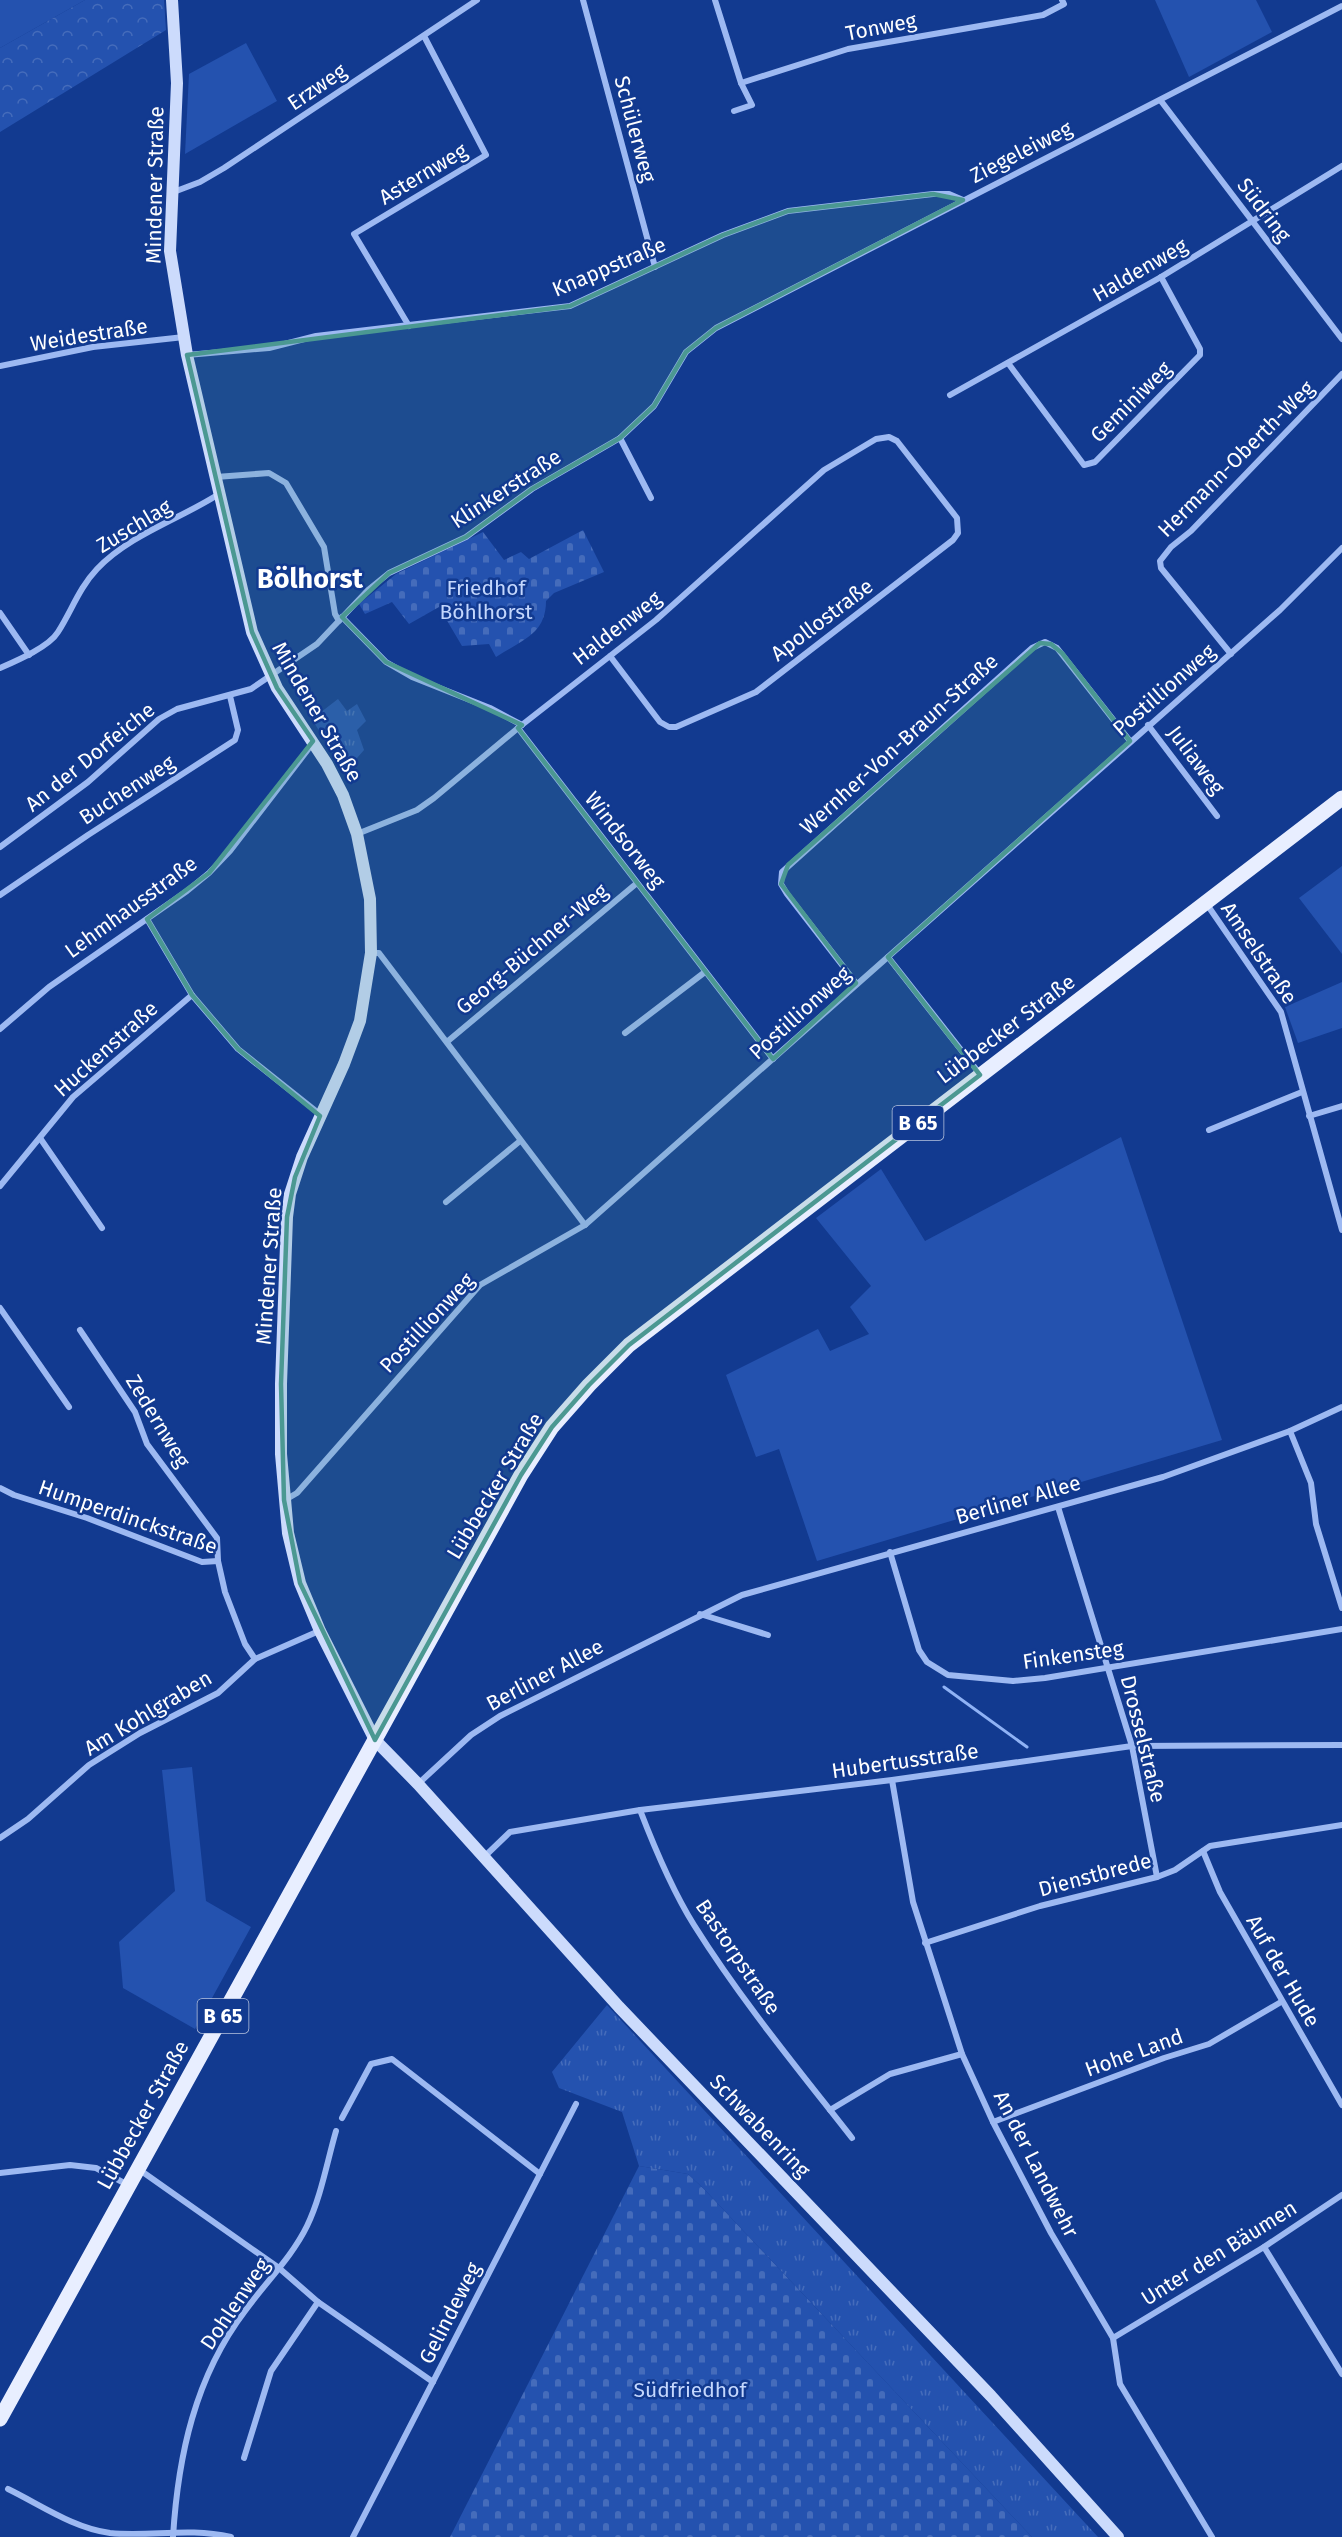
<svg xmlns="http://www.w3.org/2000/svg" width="1342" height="2537" viewBox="0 0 1342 2537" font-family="'Fira Sans',sans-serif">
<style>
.grass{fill:#2452af}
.forest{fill:url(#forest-crowns)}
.cemetery{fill:url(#cemetery-stones)}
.park{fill:url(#park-tufts)}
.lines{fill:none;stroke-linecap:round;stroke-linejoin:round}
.stream{stroke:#8fb2f5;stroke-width:3}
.street{stroke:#9db9f2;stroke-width:6}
.secondary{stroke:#ccdbfc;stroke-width:12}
.primary{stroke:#e8eeff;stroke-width:15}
.marked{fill:#4b9892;fill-opacity:0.2;stroke:#4b9892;stroke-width:4.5;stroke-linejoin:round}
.labels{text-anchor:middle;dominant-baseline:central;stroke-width:5;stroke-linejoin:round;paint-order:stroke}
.shield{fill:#123a90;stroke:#b8c4de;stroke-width:1.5}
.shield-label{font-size:20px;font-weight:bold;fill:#fff}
.street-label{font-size:21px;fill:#fff;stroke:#123a90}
.park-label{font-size:21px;fill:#c4d7fd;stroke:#123a90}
.district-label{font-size:27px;font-weight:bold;fill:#fff;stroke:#123a90}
</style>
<defs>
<pattern id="forest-crowns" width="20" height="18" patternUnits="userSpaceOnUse" patternTransform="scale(1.5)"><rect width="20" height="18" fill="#2452af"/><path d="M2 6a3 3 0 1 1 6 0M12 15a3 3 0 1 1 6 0" fill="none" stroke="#456cbb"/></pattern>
<pattern id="cemetery-stones" width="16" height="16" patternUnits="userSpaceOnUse" patternTransform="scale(1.5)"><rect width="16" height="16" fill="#2452af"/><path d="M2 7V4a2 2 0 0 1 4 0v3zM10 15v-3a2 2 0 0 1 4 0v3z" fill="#456cbb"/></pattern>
<pattern id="park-tufts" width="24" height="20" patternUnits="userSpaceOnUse" patternTransform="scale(1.5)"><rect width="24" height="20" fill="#2452af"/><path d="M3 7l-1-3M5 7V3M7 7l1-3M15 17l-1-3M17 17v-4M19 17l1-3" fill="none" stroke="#456cbb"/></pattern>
</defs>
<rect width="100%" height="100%" fill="#123a90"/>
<g class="grass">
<polygon points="0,0 85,0 0,48"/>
<polygon points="1155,0 1256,0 1272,32 1189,77"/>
<polygon points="246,43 277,101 185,154 189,74"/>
<polygon points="1342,866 1342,954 1299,898"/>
<polygon points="1342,982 1342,1028 1298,1043 1285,1007"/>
<polygon points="1121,1137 1222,1440 817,1561 779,1449 756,1457 726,1375 818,1329 830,1351 869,1334 850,1307 871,1286 816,1218 881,1169 925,1241"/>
<polygon points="192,1767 206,1901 251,1927 195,2029 123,1988 119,1942 175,1891 162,1770"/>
</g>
<polygon class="forest" points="85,0 164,0 166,30 0,132 0,48"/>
<g class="cemetery">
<path d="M583 530 604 572 554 593 546 601C546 634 522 640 496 657L489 644 462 646 439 607 409 624 392 602 365 614 359 604 396 574 483 532 504 560 521 552 529 559Z"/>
<polygon points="639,2166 688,2174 704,2189 1032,2537 450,2537"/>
</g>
<g class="park">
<polygon points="338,699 347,711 357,704 366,721 357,730 364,750 350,766 339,764 312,719"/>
<polygon points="607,2005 1098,2537 1032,2537 704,2189 688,2174 639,2166 622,2112 559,2088 552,2072"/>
</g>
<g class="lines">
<polyline class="stream" points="944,1687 1027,1747"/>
<g class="street">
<polyline points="583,0 655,267"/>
<polyline points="715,0 741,83 752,105 734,111"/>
<polyline points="741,83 848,49 1043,15 1064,4 1062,0"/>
<polyline points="1161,101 1342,339"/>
<polyline points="171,193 200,182 224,168 477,0"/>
<polyline points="409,326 354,234 486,155 424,36"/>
<polyline points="187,355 269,348 316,336 570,306 723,235 788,211 933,194 949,194 963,200"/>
<polyline points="1008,363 1084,465 1095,462 1200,355 1200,349 1161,277"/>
<polyline points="0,366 93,347 184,337"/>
<polyline points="950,395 1161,277 1342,166"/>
<polyline points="620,438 651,498"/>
<polyline points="216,477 269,473 286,483 324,547 335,614 339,621"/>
<polyline points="0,613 29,655"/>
<polyline points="342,617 386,662 412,677 490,708 522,725"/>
<polyline points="1231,654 1161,568 1160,561 1171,547 1191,531 1342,374"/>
<path d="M0 668C16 661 49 647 58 632 72 610 79 588 97 569 129 535 180 519 219 494"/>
<polyline points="1148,725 1217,816"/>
<polyline points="518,728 773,1059"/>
<polyline points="357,834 417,810 434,798 518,728 656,620 824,470 876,439 889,437 897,441 957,518 958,533 953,540 756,692 676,727 669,727 660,722 610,656"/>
<polyline points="0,847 88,782 159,719 177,709 251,689 317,644 368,590 389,573 466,537 532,489 620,438 654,406 686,352 716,328 1342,6"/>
<polyline points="0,895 88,835 235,740 238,730 230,696"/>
<polyline points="1206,903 1281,1012 1342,1230"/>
<polyline points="147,919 192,995 238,1049 321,1115"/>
<polyline points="371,953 379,953 585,1225"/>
<polyline points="888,957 980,1074"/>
<polyline points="856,983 787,894 781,884 782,872 1032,648 1045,642 1057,648 1130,741"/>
<polyline points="0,1029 49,987 187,891 209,873 230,851 313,743"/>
<polyline points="625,1033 705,972"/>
<polyline points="448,1041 637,883"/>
<polyline points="1309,1116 1342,1106"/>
<polyline points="1209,1130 1302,1092"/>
<polyline points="40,1138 102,1228"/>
<polyline points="0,1186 73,1097 192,995"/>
<polyline points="446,1202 520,1141"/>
<polyline points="0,1308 69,1407"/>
<polyline points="80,1330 135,1412 147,1444 217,1538 218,1561 225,1592 245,1644 255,1659"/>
<polyline points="1290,1431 1311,1483 1316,1524 1342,1608"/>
<polyline points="0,1488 14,1495 87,1518 202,1562 218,1561"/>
<polyline points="285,1500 297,1493 480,1285 585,1225 1280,610 1342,548"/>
<polyline points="1058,1507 1132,1746 1157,1877"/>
<polyline points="890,1552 919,1650 927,1662 948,1675 1013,1681 1045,1678 1342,1629"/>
<polyline points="700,1614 768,1635"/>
<polyline points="892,1780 913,1902 962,2054 993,2122 1051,2233 1113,2338 1120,2384 1212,2537"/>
<polyline points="418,1784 471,1735 500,1716 742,1595 1163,1477 1290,1431 1342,1407"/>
<path d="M640 1810C655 1849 672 1890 694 1925 741 2000 798 2069 852 2138"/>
<polyline points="0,1838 28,1819 89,1765 140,1733 218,1693 255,1659 319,1631"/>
<polyline points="1203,1851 1220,1892 1342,2105"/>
<polyline points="484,1857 510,1832 640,1810 892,1780 1132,1746 1342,1745"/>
<polyline points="925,1943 1040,1906 1157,1877 1175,1870 1210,1846 1342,1825"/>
<polyline points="830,2110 890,2074 962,2054"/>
<polyline points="342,2118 371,2064 392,2059 540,2174"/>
<polyline points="993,2122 1164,2058 1209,2044 1281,2002"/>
<polyline points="137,2168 279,2268 318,2302 433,2382"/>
<polyline points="0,2173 70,2165 96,2168 128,2185"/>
<polyline points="1264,2247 1342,2374"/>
<polyline points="1113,2338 1264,2247 1342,2195"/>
<polyline points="244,2458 271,2371 318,2302"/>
<path d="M8 2489C41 2505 73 2528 110 2533 152 2537 187 2527 231 2537"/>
<path d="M173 2537C178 2456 195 2377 245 2311 265 2283 292 2257 307 2226 321 2197 327 2162 336 2131"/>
<polyline points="353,2537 576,2104"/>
</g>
<polyline class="secondary" points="172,0 177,83 170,251 187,355 252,632 277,688 327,764 343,795 357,834 370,899 371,953 360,1021 344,1064 302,1157 290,1194 287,1217 281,1384 281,1454 288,1533 300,1583 320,1631 375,1740 418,1784 619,2007 991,2396 1118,2537"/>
<polyline class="primary" points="0,2419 521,1475 552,1427 589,1385 629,1345 1342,798"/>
</g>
<path class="marked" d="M933 194 963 200 716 328 686 352 654 406 620 438 532 489 466 537 389 573 342 617 386 662 522 725 518 728 773 1059 856 983 781 884 788 865 1040 643 1051 644 1062 653 1130 741 888 957 980 1075 629 1345 589 1385 552 1427 521 1475 375 1740 300 1583 284 1500 281 1384 287 1217 295 1177 320 1116 238 1049 192 995 147 919 209 873 313 741 277 688 252 632 187 355 570 306 723 235 788 211Z"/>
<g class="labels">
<g class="shield">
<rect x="892.5" y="1106" width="51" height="34" rx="4.5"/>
<rect x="197.5" y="1999" width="51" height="34" rx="4.5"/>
</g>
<g class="shield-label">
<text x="918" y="1123">B 65</text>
<text x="223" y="2016">B 65</text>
</g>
<g class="street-label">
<text transform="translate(881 27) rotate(-11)">Tonweg</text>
<text transform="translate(317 87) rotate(-34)">Erzweg</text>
<text transform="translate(635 129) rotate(75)">Schülerweg</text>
<text transform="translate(1021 152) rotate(-27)">Ziegeleiweg</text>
<text transform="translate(423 174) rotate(-31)">Asternweg</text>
<text transform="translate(155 185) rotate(-89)">Mindener Straße</text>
<text transform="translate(1264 210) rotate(53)">Südring</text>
<text transform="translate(609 267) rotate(-23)">Knappstraße</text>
<text transform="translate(1140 270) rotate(-30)">Haldenweg</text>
<text transform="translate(89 335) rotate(-9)">Weidestraße</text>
<text transform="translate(1131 402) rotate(-45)">Geminiweg</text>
<text transform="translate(1236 459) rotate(-45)">Hermann-Oberth-Weg</text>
<text transform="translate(506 489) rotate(-33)">Klinkerstraße</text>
<text transform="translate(134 526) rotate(-31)">Zuschlag</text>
<text transform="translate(822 620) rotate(-37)">Apollostraße</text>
<text transform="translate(617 628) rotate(-38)">Haldenweg</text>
<text transform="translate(1164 690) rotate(-41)">Postillionweg</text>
<text transform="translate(317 712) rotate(60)">Mindener Straße</text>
<text transform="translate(899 744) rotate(-42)">Wernher-Von-Braun-Straße</text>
<text transform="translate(90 757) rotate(-39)">An der Dorfeiche</text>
<text transform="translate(1196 760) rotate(53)">Juliaweg</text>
<text transform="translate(127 790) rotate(-33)">Buchenweg</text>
<text transform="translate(625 840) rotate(52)">Windsorweg</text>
<text transform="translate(131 907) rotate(-36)">Lehmhausstraße</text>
<text transform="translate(532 949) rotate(-40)">Georg-Büchner-Weg</text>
<text transform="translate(1259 953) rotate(56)">Amselstraße</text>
<text transform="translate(800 1013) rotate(-42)">Postillionweg</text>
<text transform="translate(1006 1029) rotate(-37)">Lübbecker Straße</text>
<text transform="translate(106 1049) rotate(-42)">Huckenstraße</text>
<text transform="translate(269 1266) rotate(-86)">Mindener Straße</text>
<text transform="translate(427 1323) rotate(-47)">Postillionweg</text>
<text transform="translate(158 1421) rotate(59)">Zedernweg</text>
<text transform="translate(495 1486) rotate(-59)">Lübbecker Straße</text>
<text transform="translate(1018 1500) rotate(-16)">Berliner Allee</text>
<text transform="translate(128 1517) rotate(19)">Humperdinckstraße</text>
<text transform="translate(1073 1655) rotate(-8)">Finkensteg</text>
<text transform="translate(545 1675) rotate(-28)">Berliner Allee</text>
<text transform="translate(148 1713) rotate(-31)">Am Kohlgraben</text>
<text transform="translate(1143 1739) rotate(76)">Drosselstraße</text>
<text transform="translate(905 1761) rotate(-8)">Hubertusstraße</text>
<text transform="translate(1095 1875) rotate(-15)">Dienstbrede</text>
<text transform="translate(738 1957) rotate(56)">Bastorpstraße</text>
<text transform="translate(1283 1971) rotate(60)">Auf der Hude</text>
<text transform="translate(1134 2053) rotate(-20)">Hohe Land</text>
<text transform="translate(143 2115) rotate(-61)">Lübbecker Straße</text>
<text transform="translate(760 2126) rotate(46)">Schwabenring</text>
<text transform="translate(1036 2164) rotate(63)">An der Landwehr</text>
<text transform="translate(1219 2253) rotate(-32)">Unter den Bäumen</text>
<text transform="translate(235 2304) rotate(-56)">Dohlenweg</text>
<text transform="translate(450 2313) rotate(-63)">Gelindeweg</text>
</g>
<g class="park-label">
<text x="486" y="588">Friedhof<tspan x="486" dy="24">Böhlhorst</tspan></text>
<text x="690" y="2390">Südfriedhof</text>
</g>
<g class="district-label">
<text x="310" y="579">Bölhorst</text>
</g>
</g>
</svg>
